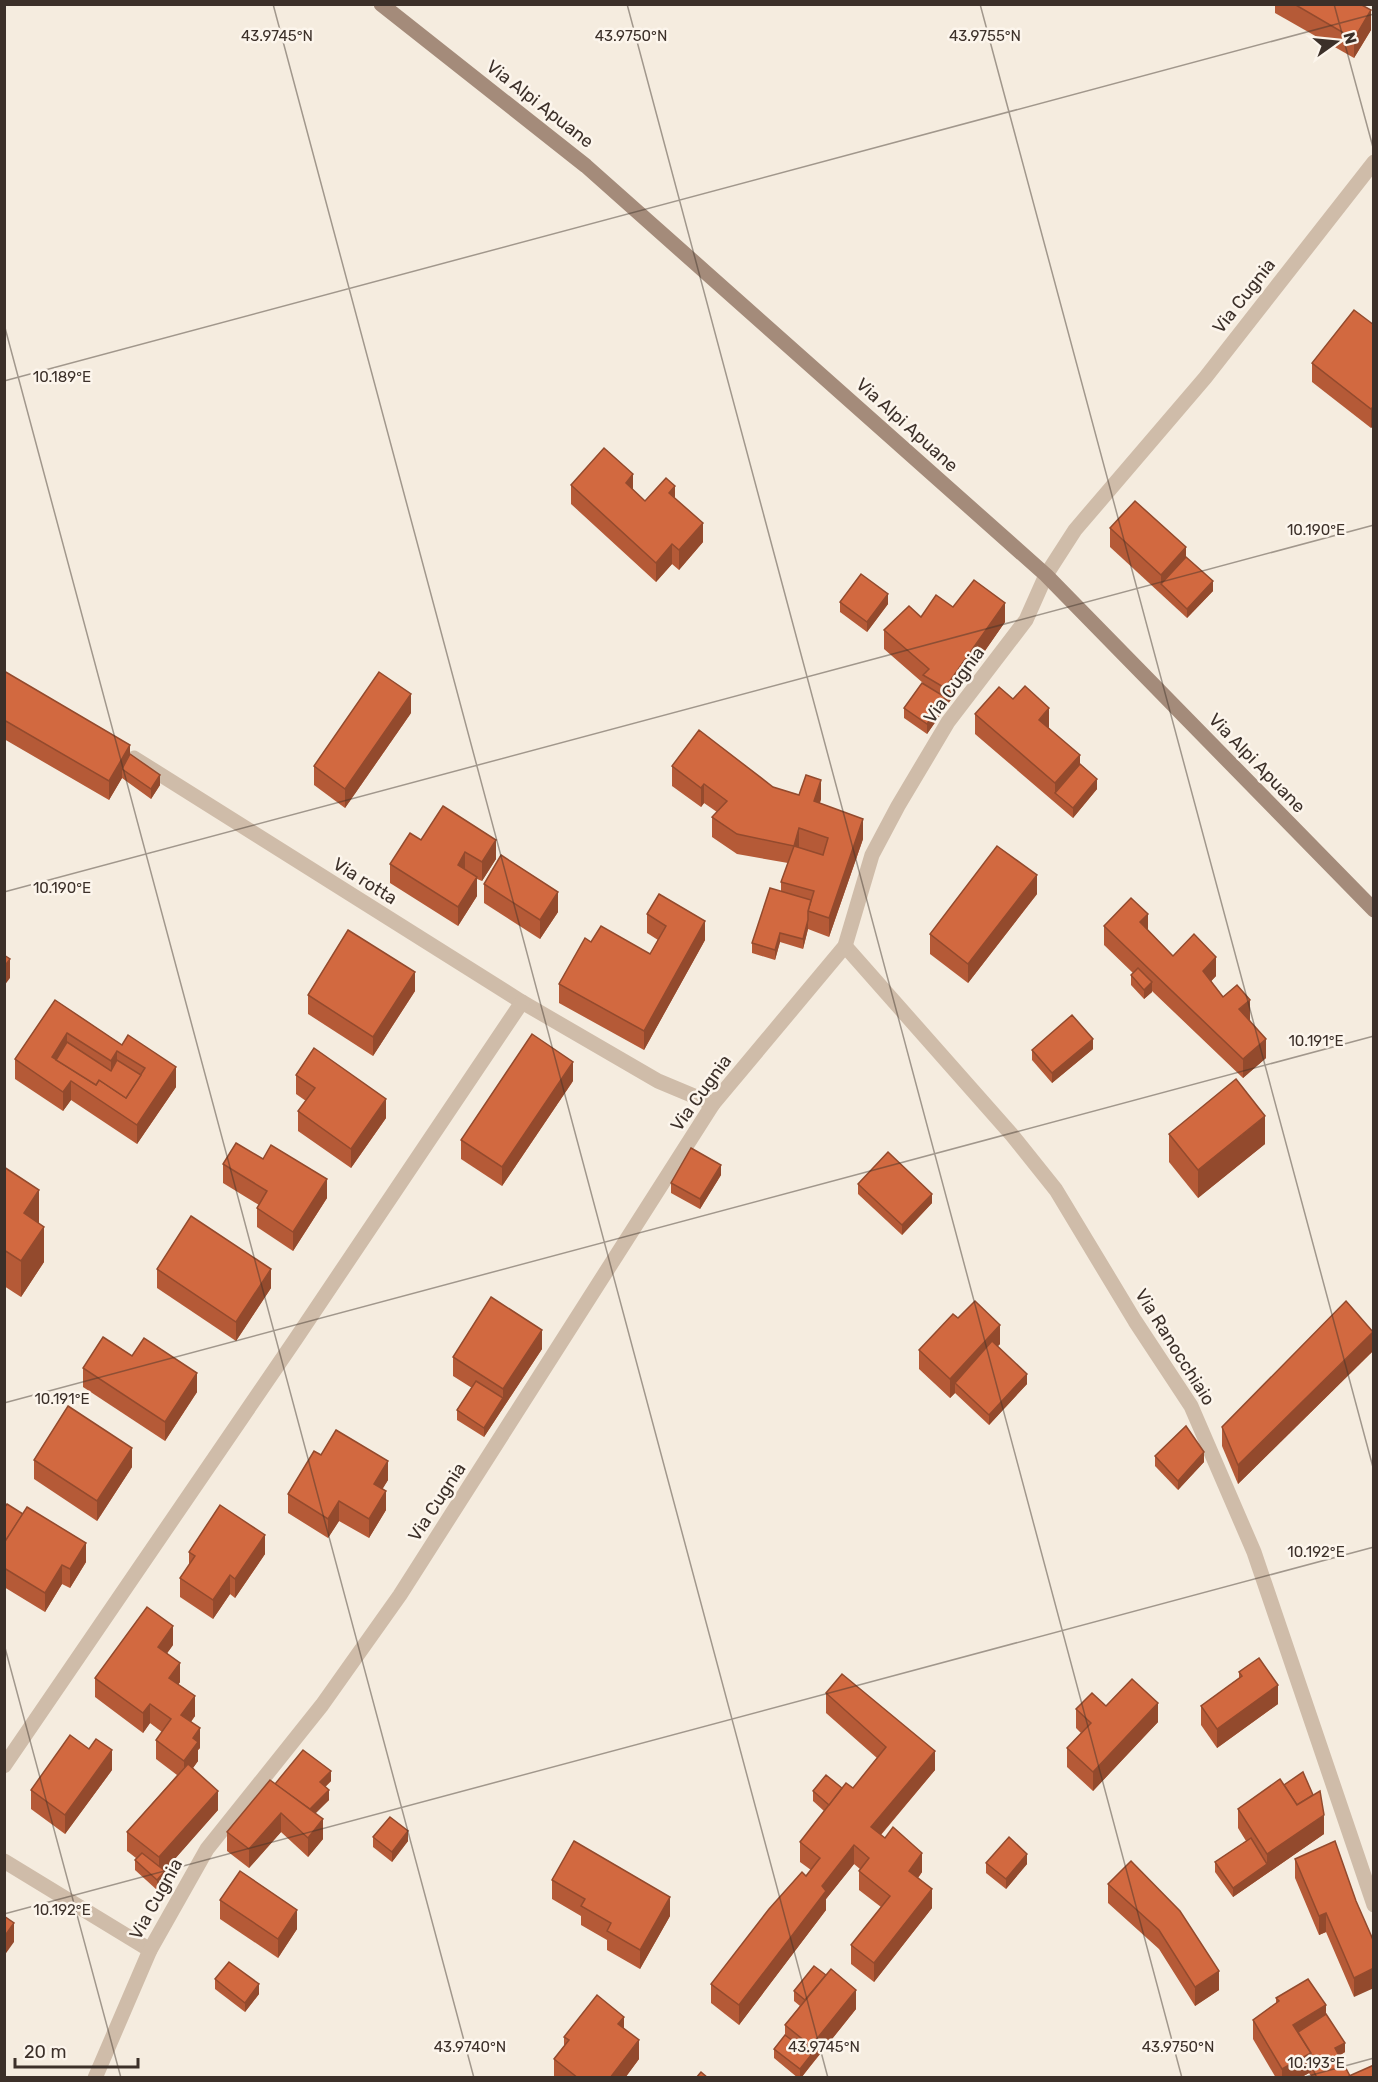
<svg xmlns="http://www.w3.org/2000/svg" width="1378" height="2082" viewBox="0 0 1378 2082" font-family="Rubik,sans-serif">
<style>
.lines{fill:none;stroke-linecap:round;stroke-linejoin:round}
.street{stroke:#cfbca9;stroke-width:15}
.secondary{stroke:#a48b7a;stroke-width:15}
.wall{fill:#b55a37}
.shaded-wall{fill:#934a2d}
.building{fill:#d26940;stroke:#934a2d;stroke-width:1.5;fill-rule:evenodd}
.ticks{fill:none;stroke:#3c3029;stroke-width:1.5;stroke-opacity:0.45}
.labels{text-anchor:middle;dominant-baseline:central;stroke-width:5;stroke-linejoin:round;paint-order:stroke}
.street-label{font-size:18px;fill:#3c3029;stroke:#fcf5ec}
.ticks-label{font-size:15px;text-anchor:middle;fill:#3c3029;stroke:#fcf5ec;stroke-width:5;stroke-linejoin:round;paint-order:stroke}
</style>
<rect width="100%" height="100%" fill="#f5ecdf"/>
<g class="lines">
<g class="street">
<polyline points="134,758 522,1002 658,1081 713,1104"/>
<polyline points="845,946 1012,1135 1056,1190 1135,1321 1191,1406 1254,1552 1374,1905"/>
<polyline points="4,1766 295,1340 522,1002"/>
<polyline points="4,1861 150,1950"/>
<polyline points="95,2078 150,1950 207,1849 322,1705 400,1595 713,1104 845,946 872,855 898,806 948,722 1026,620 1046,575 1075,530 1205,378 1374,162"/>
</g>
<polyline class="secondary" points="381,4 586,166 1046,575 1374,910"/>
</g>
<g class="wall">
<polygon points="1275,4 1360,4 1371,30 1354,58 1275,13"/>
<polygon points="1374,325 1374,425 1371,428 1312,382 1312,363"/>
<polygon points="571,485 633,490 645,501 675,499 703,542 679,570 672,564 656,582 571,504"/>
<polygon points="1110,528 1186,557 1213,591 1187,618 1110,547"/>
<polygon points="840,602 888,604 867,632 840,612"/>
<polygon points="953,607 1005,622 927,734 904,718 904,708 923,684 923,683 884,649 884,630"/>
<polygon points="4,671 130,754 160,785 151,799 122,778 109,800 4,739"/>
<polygon points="1013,699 1049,727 1049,728 1080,764 1097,789 1073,818 975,734 975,714"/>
<polygon points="411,713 345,808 314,785 314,766"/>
<polygon points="672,766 773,787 799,795 821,799 820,803 863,839 829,937 808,929 803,949 780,942 775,960 752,953 752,943 781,891 781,882 788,863 737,854 712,837 712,817 717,812 704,803 701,807 672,786"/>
<polygon points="421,840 496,859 482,881 477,879 477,896 458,926 390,883 390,864"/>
<polygon points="484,884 558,912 540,939 484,903"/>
<polygon points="1037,894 968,983 930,954 930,934"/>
<polygon points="647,914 705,940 644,1050 559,1003 559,984 591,942 650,954 658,940 647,933"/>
<polygon points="1104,926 1148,930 1173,956 1216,976 1211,981 1223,997 1250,1020 1266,1058 1243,1078 1152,991 1152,992 1144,999 1131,985 1131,975 1133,973 1104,945"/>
<polygon points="415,991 373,1056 308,1014 308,995"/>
<polygon points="55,1000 122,1045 176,1087 137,1144 71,1100 63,1111 15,1079 15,1059"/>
<polygon points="1093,1049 1052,1083 1032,1060 1032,1050"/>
<polygon points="296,1075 386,1118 351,1168 298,1131 298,1111 306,1101 296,1094"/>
<polygon points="573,1081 502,1186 461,1159 461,1140"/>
<polygon points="1169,1134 1265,1144 1198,1198 1169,1162"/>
<polygon points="223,1164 327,1198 293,1251 257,1227 257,1208 259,1205 223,1183"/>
<polygon points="4,1167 39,1223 44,1262 21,1297 4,1286"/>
<polygon points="721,1175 700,1209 671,1193 671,1183"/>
<polygon points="858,1184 932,1203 902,1235 858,1194"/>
<polygon points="157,1269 271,1288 236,1341 157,1288"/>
<polygon points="958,1318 1000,1344 997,1346 1027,1384 989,1425 955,1393 950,1398 919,1369 919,1350"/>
<polygon points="542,1349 484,1437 457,1420 457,1410 472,1388 453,1376 453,1357"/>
<polygon points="1373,1351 1238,1484 1222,1446 1222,1427"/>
<polygon points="132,1356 197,1392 165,1441 83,1387 83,1368"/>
<polygon points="321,1455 388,1480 382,1489 386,1510 369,1538 339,1521 328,1538 288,1513 288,1494"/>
<polygon points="1155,1456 1204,1462 1178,1490 1155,1466"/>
<polygon points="34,1460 132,1467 97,1521 34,1479"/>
<polygon points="4,1508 86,1562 70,1588 62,1584 45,1612 4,1587"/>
<polygon points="189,1552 265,1554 235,1598 230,1594 213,1619 180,1597 180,1578 189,1565"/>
<polygon points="173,1645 167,1653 180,1682 178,1685 195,1716 191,1722 200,1748 198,1750 198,1761 193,1768 218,1810 164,1871 165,1881 157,1890 135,1870 135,1860 136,1858 127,1851 127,1832 177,1775 156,1759 156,1740 162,1732 150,1723 143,1733 95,1697 95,1678"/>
<polygon points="1239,1672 1278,1704 1217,1748 1201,1725 1201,1706 1239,1678"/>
<polygon points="826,1693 935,1770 881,1835 922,1872 918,1878 932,1908 874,1982 851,1964 851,1945 881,1907 859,1890 859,1871 860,1869 854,1864 826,1899 826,1910 739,2025 711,2003 711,1984 811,1870 800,1862 800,1842 824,1811 813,1801 813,1791 853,1788 877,1758 826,1713"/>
<polygon points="1106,1706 1158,1722 1093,1791 1067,1767 1067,1748 1081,1733 1076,1728 1076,1709"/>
<polygon points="112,1770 65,1834 31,1809 31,1790"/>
<polygon points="331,1781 325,1787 329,1800 315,1813 323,1839 308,1857 281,1832 249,1868 227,1851 227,1832 275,1784"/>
<polygon points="1284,1785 1324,1834 1233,1897 1215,1872 1215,1862 1246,1841 1238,1828 1238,1809"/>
<polygon points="373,1837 408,1841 392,1862 373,1847"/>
<polygon points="1295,1859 1356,1901 1354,1997 1326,1932 1319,1935 1295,1878"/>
<polygon points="1131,1861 1219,1990 1195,2006 1159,1949 1108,1903 1108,1884"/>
<polygon points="986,1863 1027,1864 1006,1889 986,1873"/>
<polygon points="552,1880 670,1916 640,1969 607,1950 607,1940 581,1925 581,1916 552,1899"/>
<polygon points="220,1900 297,1929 278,1958 220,1919"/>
<polygon points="215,1979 259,1994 245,2012 215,1989"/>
<polygon points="794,1991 856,2009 801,2078 798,2078 774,2058 774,2049 785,2035 785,2025 800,2006 794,2001"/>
<polygon points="1276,1998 1326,2014 1345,2052 1339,2056 1350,2076 1374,2078 1312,2078 1309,2073 1300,2078 1276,2078 1253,2039 1253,2020 1276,2003"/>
<polygon points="624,2029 639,2059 625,2078 554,2078 554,2059 564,2046 564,2037"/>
</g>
<g class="shaded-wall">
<polygon points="1371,10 1371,30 1354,58 1354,39"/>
<polygon points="1374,406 1374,425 1371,428 1371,409"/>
<polygon points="633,474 633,493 626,483"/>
<polygon points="675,486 675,506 669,493"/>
<polygon points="703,523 703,542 679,570 679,550"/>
<polygon points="672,544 672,564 656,582 656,563"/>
<polygon points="1186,547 1186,566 1161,584 1161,575"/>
<polygon points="1213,581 1213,591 1187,618 1187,609"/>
<polygon points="888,594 888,604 867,632 867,622"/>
<polygon points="1005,603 1005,622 927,734 927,724 945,697 945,688"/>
<polygon points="411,694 411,713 345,808 345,789"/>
<polygon points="1049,708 1049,727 1039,739 1039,720"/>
<polygon points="130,745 130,764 122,769 122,778 109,800 109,781"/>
<polygon points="1080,755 1080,774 1055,793 1055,783"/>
<polygon points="160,775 160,785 151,799 151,789"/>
<polygon points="1097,779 1097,789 1073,818 1073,808"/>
<polygon points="821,780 821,799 814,820 814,801"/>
<polygon points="704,784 704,803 701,807 701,788"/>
<polygon points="863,819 863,839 829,937 829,918"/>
<polygon points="799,828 799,847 794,846"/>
<polygon points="496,840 496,859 482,881 482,862"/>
<polygon points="465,852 465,871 458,865"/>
<polygon points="1037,875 1037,894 968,983 968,964"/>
<polygon points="477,877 477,896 458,926 458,907"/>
<polygon points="558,892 558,912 540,939 540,920"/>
<polygon points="1148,914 1148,933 1140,922"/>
<polygon points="808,920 808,929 803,949 803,939"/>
<polygon points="705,921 705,940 644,1050 644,1031"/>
<polygon points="780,933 780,942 775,960 775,950"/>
<polygon points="1216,957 1216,976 1203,990 1203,971"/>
<polygon points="10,959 10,978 4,986 4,967"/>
<polygon points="415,972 415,991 373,1056 373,1037"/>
<polygon points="1152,982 1152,992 1144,999 1144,990"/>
<polygon points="1250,1000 1250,1020 1239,1028 1239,1009"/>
<polygon points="67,1033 67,1052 56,1069 52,1057"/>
<polygon points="1093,1039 1093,1049 1052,1083 1052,1073"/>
<polygon points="1266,1039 1266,1058 1243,1078 1243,1059"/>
<polygon points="117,1051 117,1070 111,1080 111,1061"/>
<polygon points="573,1062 573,1081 502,1186 502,1167"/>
<polygon points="176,1067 176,1087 137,1144 137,1125"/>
<polygon points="71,1081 71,1100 63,1111 63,1092"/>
<polygon points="386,1099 386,1118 351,1168 351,1149"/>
<polygon points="1265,1116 1265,1144 1198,1198 1198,1170"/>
<polygon points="721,1165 721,1175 700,1209 700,1199"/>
<polygon points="327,1179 327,1198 293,1251 293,1232"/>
<polygon points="39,1190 39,1225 24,1213"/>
<polygon points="932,1194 932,1203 902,1235 902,1225"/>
<polygon points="44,1227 44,1262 21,1297 21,1261"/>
<polygon points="271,1269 271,1288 236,1341 236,1322"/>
<polygon points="5,1289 5,1324 4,1326 4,1290"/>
<polygon points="1000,1325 1000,1344 960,1388 955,1383 955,1393 950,1398 950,1379"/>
<polygon points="542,1330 542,1349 503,1408 503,1389"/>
<polygon points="1373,1332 1373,1351 1238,1484 1238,1465"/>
<polygon points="197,1373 197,1392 165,1441 165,1422"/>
<polygon points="1027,1374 1027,1384 989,1425 989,1415"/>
<polygon points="503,1398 503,1408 484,1437 484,1428"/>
<polygon points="132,1448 132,1467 97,1521 97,1501"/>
<polygon points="1204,1452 1204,1462 1178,1490 1178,1481"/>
<polygon points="388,1461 388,1480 374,1503 374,1484"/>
<polygon points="386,1491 386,1510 369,1538 369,1519"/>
<polygon points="339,1501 339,1521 328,1538 328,1519"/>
<polygon points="265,1535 265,1554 235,1598 235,1579"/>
<polygon points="86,1543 86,1562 70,1588 70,1569"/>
<polygon points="62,1565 62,1584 45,1612 45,1593"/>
<polygon points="230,1575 230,1594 213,1619 213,1600"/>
<polygon points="173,1626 173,1645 158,1666 158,1647"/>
<polygon points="180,1663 180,1682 169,1697 169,1678"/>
<polygon points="1278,1685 1278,1704 1217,1748 1217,1729"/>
<polygon points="195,1696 195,1716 181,1734 181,1715"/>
<polygon points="1158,1703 1158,1722 1093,1791 1093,1772"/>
<polygon points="150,1704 150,1723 143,1733 143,1713"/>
<polygon points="200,1728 200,1748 198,1750 198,1761 184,1780 184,1761 193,1738"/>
<polygon points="112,1750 112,1770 65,1834 65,1815"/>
<polygon points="935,1751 935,1770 871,1846 871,1827"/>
<polygon points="331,1771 331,1781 320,1792 320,1782"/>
<polygon points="329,1790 329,1800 304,1825 304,1815"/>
<polygon points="218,1791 218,1810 159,1877 159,1857"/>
<polygon points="281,1813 281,1832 249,1868 249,1849"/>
<polygon points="1324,1815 1324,1834 1233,1897 1233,1888 1267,1864 1267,1854"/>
<polygon points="323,1819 323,1839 308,1857 308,1838"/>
<polygon points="408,1831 408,1841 392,1862 392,1852"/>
<polygon points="854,1845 854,1864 826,1899 826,1910 739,2025 739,2005 822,1886"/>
<polygon points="922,1853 922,1872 909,1890 909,1871"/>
<polygon points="1027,1854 1027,1864 1006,1889 1006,1879"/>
<polygon points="165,1871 165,1881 157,1890 157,1880"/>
<polygon points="932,1889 932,1908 874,1982 874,1963"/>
<polygon points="670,1897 670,1916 640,1969 640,1950"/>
<polygon points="297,1910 297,1929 278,1958 278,1939"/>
<polygon points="1326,1913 1326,1932 1319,1935 1319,1916"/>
<polygon points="14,1923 14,1942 4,1956 4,1937"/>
<polygon points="1374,1968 1374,1988 1354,1997 1354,1978"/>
<polygon points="1219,1971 1219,1990 1195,2006 1195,1987"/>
<polygon points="259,1984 259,1994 245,2012 245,2003"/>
<polygon points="856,1990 856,2009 811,2065 811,2046"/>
<polygon points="1326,2005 1326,2024 1293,2034 1293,2025"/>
<polygon points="624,2017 624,2036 618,2024"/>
<polygon points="639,2040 639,2059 625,2078 610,2078"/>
<polygon points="1345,2043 1345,2052 1335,2058 1335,2048"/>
<polygon points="1311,2053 1311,2072 1300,2078 1282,2078 1282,2069"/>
<polygon points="811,2055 811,2065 801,2078 800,2078 800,2069"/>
</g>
<g class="building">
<polygon points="1294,4 1360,4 1371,10 1354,39"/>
<polygon points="1354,310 1374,325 1374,406 1371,409 1312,363"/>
<polygon points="604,448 633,474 626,483 645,501 666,478 675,486 669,493 703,523 679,550 672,544 656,563 571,485"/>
<polygon points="1135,501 1186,547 1161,575 1110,528"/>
<polygon points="1186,557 1213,581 1187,609 1161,584"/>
<polygon points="861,574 888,594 867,622 840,602"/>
<polygon points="974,580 1005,603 945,688 923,675 929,669 884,630 909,606 921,617 936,595 953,607"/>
<polygon points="4,671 130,745 109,781 4,720"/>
<polygon points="379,672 411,694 345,789 314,766"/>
<polygon points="922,683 945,697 927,724 904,708"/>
<polygon points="1025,686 1049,708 1039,720 1080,755 1055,783 975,714 999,687 1013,699"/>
<path d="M699 730 773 787 799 795 806 775 821 780 814 801 863 819 829 918 808 911 814 891 781 882 794 846 737 834 712 817 727 801 704 784 701 788 672 766ZM799 828 828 838 823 855 794 846Z"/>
<polygon points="130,754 160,775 151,789 122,769"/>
<polygon points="1080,764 1097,779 1073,808 1055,793"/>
<polygon points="443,806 496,840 482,862 465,852 458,865 477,877 458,907 390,864 410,833 421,840"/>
<polygon points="997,846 1037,875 968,964 930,934"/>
<polygon points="501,855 558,892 540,920 484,884"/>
<polygon points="770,888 811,900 808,911 808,920 803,939 780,933 775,950 752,943"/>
<polygon points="659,894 705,921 644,1031 559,984 585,938 591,942 601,926 650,954 666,926 647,914"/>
<polygon points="1131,898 1148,914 1140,922 1171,954 1173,956 1194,934 1216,957 1203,971 1223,997 1237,985 1250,1000 1239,1009 1266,1039 1243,1059 1104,926"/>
<polygon points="348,930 415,972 373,1037 308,995"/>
<polygon points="4,955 10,959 4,967"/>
<polygon points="1138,968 1152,982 1144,990 1131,975"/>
<path d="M55 1000 122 1045 128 1035 176 1067 137 1125 71 1081 63 1092 15 1059ZM67 1033 111 1061 117 1051 145 1068 126 1098 99 1080 96 1085 52 1057Z"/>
<polygon points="1072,1015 1093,1039 1052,1073 1032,1050"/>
<polygon points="532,1034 573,1062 502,1167 461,1140"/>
<polygon points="67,1042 111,1071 117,1060 141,1075 126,1098 99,1080 96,1085 56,1060"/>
<polygon points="314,1048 386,1099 351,1149 298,1111 315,1088 296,1075"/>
<polygon points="1236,1079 1265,1116 1198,1170 1169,1134"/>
<polygon points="236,1143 263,1159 271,1145 327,1179 293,1232 257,1208 267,1191 223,1164"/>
<polygon points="691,1148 721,1165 700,1199 671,1183"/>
<polygon points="888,1152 932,1194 902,1225 858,1184"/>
<polygon points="4,1167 39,1190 24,1213 44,1227 21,1261 4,1250"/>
<polygon points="191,1216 271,1269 236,1322 157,1269"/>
<polygon points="491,1297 542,1330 503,1389 453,1357"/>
<polygon points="975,1301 1000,1325 950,1379 919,1350 953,1314 958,1318"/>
<polygon points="1346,1301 1373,1332 1238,1465 1222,1427"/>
<polygon points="103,1337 132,1356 144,1338 197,1373 165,1422 83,1368"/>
<polygon points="992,1341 1027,1374 989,1415 955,1383"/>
<polygon points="476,1381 503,1398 484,1428 457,1410"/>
<polygon points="68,1406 132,1448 97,1501 34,1460"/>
<polygon points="1186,1426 1204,1452 1178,1481 1155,1456"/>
<polygon points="336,1430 388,1461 374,1484 386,1491 369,1519 339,1501 328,1519 288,1494 314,1451 321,1455"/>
<polygon points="7,1504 23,1514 7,1539 4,1538 4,1508"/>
<polygon points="220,1505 265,1535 235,1579 230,1575 213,1600 180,1578 195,1556 189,1552"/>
<polygon points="27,1507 86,1543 70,1569 62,1565 45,1593 4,1568 4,1543"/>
<polygon points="147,1607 173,1626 158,1647 180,1663 169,1678 195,1696 181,1715 200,1728 193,1738 198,1742 184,1761 156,1740 171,1719 150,1704 143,1713 95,1678"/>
<polygon points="1259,1658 1278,1685 1217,1729 1201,1706 1242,1676 1239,1672"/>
<polygon points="842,1674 935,1751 871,1827 885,1838 893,1827 922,1853 909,1871 932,1889 874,1963 851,1945 890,1896 859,1871 869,1858 854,1845 822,1886 826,1891 739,2005 711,1984 769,1909 802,1872 806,1876 820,1858 800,1842 846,1783 853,1788 886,1747 826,1693"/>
<polygon points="1132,1679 1158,1703 1093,1772 1067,1748 1091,1723 1076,1709 1092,1693 1106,1706"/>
<polygon points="70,1735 89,1749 96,1739 112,1750 65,1815 31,1790"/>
<polygon points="303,1750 331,1771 320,1782 329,1790 310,1809 275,1784"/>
<polygon points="188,1764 218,1791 159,1857 127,1832"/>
<polygon points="1303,1772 1313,1795 1297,1805 1284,1785"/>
<polygon points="826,1775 842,1788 829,1805 813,1791"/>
<polygon points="1280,1779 1297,1805 1320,1791 1324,1815 1267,1854 1238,1809"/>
<polygon points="270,1780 323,1819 308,1838 281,1813 249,1849 227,1832"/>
<polygon points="390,1817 408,1831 392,1852 373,1837"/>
<polygon points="1009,1837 1027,1854 1006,1879 986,1863"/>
<polygon points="1251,1838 1267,1864 1233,1888 1215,1862"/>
<polygon points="574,1841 670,1897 640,1950 607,1931 611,1923 581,1906 585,1899 552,1880"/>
<polygon points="1335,1841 1356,1901 1374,1942 1374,1968 1354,1978 1326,1913 1319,1916 1295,1859"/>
<polygon points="142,1853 165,1871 157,1880 135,1860"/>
<polygon points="1131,1861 1180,1911 1219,1971 1195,1987 1159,1930 1108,1884"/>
<polygon points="240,1871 297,1910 278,1939 220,1900"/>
<polygon points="4,1916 14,1923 4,1937"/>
<polygon points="229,1962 259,1984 245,2003 215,1979"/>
<polygon points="814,1966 826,1975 805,2000 794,1991"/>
<polygon points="831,1969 856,1990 811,2046 785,2025"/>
<polygon points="1308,1979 1326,2005 1293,2025 1311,2053 1282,2069 1253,2020 1279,2001 1276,1998"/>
<polygon points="597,1995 624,2017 618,2024 639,2040 610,2078 578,2078 554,2059 569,2040 564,2037"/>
<polygon points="1326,2014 1345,2043 1335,2048 1350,2076 1349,2078 1317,2078 1311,2065 1311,2053 1298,2032"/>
<polygon points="785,2035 811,2055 800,2069 774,2049"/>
<polygon points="1374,2065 1374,2078 1349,2078 1349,2076"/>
<polygon points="701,2072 708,2078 696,2078"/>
</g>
<path class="ticks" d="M273 4 828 2078M627 4 1182 2078M980 4 1374 1471M1334 4 1374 151M4 324 474 2078M4 381 1374 14M4 892 1374 525M4 1403 1374 1036M4 1644 121 2078M4 1914 1374 1547M1301 2078 1374 2058"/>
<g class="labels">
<g class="street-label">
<text transform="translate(540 104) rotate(38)">Via Alpi Apuane</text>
<text transform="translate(1244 296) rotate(-52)">Via Cugnia</text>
<text transform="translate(907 425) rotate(42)">Via Alpi Apuane</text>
<text transform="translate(954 685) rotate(-54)">Via Cugnia</text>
<text transform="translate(1257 763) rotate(46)">Via Alpi Apuane</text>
<text transform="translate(365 881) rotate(32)">Via rotta</text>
<text transform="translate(701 1093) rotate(-54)">Via Cugnia</text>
<text transform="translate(1175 1347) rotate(58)">Via Ranocchiaio</text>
<text transform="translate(437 1502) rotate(-57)">Via Cugnia</text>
<text transform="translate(156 1899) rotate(-61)">Via Cugnia</text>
</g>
</g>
<g class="ticks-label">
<text x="277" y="41">43.9745°N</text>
<text x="985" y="41">43.9755°N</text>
<text x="631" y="41">43.9750°N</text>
<text x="62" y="382">10.189°E</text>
<text x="1316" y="535">10.190°E</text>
<text x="62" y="893">10.190°E</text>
<text x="1316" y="1046">10.191°E</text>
<text x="62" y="1404">10.191°E</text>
<text x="1316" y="1557">10.192°E</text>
<text x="62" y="1915">10.192°E</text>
<text x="470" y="2052">43.9740°N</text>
<text x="824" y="2052">43.9745°N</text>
<text x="1178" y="2052">43.9750°N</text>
<text x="1316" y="2068">10.193°E</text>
</g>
<rect width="1378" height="2082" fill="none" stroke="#3c3029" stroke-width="12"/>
<g transform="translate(1336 42) rotate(75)" stroke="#fcf5ec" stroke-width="4.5" paint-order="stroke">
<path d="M0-4.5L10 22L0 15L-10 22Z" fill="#3c3029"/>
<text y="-9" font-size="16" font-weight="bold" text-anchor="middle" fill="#3c3029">N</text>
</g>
<path d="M15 2058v9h123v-9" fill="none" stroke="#3c3029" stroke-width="3"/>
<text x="24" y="2058" font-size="18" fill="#3c3029" stroke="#fcf5ec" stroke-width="4.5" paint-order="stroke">20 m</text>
</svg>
